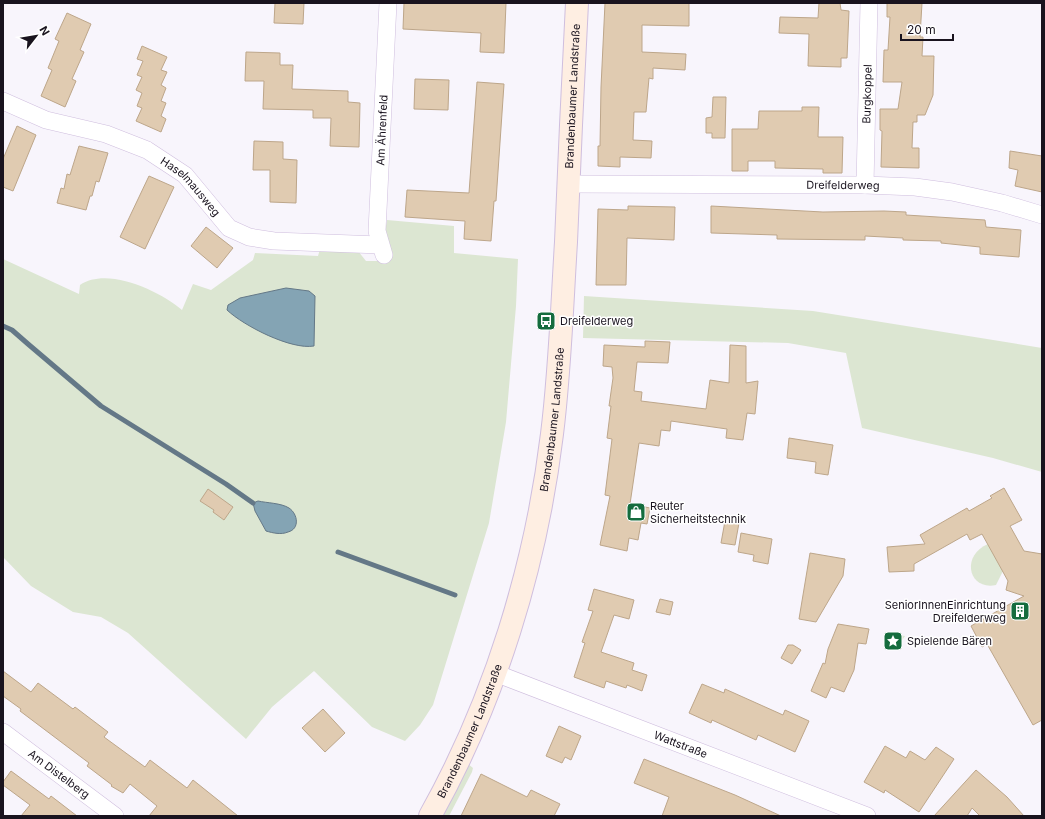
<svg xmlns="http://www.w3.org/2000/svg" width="1045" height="819" viewBox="0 0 1045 819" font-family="Inter,sans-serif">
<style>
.green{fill:#dce6d2}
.water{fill:#84a4b4;stroke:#647887}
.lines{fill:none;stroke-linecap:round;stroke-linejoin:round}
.stream{stroke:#647887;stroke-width:5}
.building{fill:#e0cbb1;stroke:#bda68a}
.minor-casing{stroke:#cfbede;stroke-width:18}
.secondary-casing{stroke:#cfbede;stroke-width:24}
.minor{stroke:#fff;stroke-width:17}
.secondary{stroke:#feeee2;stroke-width:22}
.labels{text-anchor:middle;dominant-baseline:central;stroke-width:3;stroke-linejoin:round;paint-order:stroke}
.street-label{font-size:11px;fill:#19131e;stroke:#fff}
.poi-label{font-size:11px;fill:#19131e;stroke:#fff;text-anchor:start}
</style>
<rect width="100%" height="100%" fill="#f8f5fc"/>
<g class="green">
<path d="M387 220 454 226V253L518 259 516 306 506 422 489 523 433 705 420 725 405 741 372 727 314 671 272 707 246 739 128 633 101 617 73 612 31 586 3 557V259L79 294 80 285C107 266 160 291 182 310L193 284 211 290 253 260 255 253 318 256 320 249 358 251 366 261H380Z"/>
<polygon points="584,296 813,311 1042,348 1042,472 993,458 862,428 846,353 788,343 583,338"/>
<path d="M988 544 1003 571 996 585C969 591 960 556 988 544Z"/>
<polygon points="885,633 905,636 896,649 887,647"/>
<polygon points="468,764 473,768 472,772 449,816 440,816"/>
</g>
<g class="water">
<path d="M286 288 309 291 315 296 314 346C291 350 244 326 227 310L228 305 240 298Z"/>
<path d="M258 501C267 503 281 503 289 508 298 514 300 529 288 532 281 535 273 533 266 531L255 511 253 503Z"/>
</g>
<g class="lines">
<g class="stream">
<polyline points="3,326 12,330 28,344 101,406 226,484 253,503"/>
<polyline points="338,552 455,595"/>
</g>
</g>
<g class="building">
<polygon points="275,3 304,3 303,24 274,23"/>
<polygon points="404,3 506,3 504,53 480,52 481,33 403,29"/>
<polygon points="605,3 689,3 689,26 642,25 642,52 686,54 685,70 653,68 653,79 649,78 646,112 634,112 633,140 652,141 651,158 620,157 620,167 598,166 598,146 600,146 601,87"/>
<polygon points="819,3 840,3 841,10 849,11 847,58 841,58 841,67 808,66 809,34 779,33 780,17 818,18"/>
<polygon points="887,3 922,3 920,37 923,37 922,56 934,56 933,95 925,115 917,115 917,122 913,122 912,148 919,148 919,168 881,167 882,131 880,130 880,109 898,109 902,82 883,82 884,50 888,50 890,17 887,17"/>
<polygon points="67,13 91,24 80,50 84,52 72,79 76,81 65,107 41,96 52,70 48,68 59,41 55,39"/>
<polygon points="142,46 167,57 161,70 167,72 161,85 166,88 161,101 166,103 161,116 166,119 161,132 136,121 142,108 137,106 142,93 136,90 142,77 137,75 143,61 137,59"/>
<polygon points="246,52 280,53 280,65 293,65 292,89 348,91 348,102 360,103 359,147 330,146 331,118 313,118 313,110 263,109 264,81 245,81"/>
<polygon points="415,79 449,80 448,110 414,109"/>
<polygon points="477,82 504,84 496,201 494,201 491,241 464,239 465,221 405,217 407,190 469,193"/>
<polygon points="713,97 726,97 725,138 712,138 712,133 706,133 706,118 712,117"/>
<polygon points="802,107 819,107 818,137 843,137 842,173 823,173 823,169 775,168 775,161 748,161 748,171 732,171 732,129 758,129 759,111 802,111"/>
<polygon points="17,126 36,135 13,191 3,187 3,159"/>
<polygon points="254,141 283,142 283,159 297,160 296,203 270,202 270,170 253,170"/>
<polygon points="79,146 108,153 99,182 96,181 92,196 90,196 86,210 57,203 61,188 64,189 67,174 70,175"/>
<polygon points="1010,151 1042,156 1042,192 1015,186 1018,170 1009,168"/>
<polygon points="149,176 174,187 145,249 120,237"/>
<polygon points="628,206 675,207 674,240 627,238 626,285 596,285 598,209 628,210"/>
<polygon points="711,206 823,212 884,211 906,212 906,215 985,220 986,227 1021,230 1019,257 980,254 980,247 941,243 941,241 903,240 903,238 865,236 865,240 777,239 777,235 711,233"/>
<polygon points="206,227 233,248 217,268 191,246"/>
<polygon points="645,341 670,342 668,363 637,362 634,391 642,392 641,401 706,409 710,380 729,383 730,345 746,346 746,383 758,381 755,414 747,413 743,440 726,438 727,429 671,421 670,431 661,430 659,446 639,443 630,504 650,508 647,524 641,523 638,540 629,538 627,551 600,545 610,496 605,495 612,439 607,438 611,406 609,406 613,378 612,367 603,366 604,345 645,347"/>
<polygon points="789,438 833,445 828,475 815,473 816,462 787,458"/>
<polygon points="1004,488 1022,520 1010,526 1024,551 1042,554 1042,720 1033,725 987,644 982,647 971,626 1024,596 1006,590 1008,581 982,534 970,540 967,534 914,564 914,571 889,572 887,547 925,544 920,535 967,508 969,511 992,498 990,496"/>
<polygon points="208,489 233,507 224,520 213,512 214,510 200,501"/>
<polygon points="725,521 739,523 735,545 721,543"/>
<polygon points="741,533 772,539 768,564 753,561 754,555 738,552"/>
<polygon points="810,553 845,559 843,576 816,622 799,619"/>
<polygon points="594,589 634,600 629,619 614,615 601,652 634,663 632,670 647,675 642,691 627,685 626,688 606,681 604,688 574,677 585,643 582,642 593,611 588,610"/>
<polygon points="660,599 673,602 670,615 656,612"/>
<polygon points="838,624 869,629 866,644 858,643 854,670 844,692 831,687 826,698 811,691 823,663 825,664 828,649"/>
<polygon points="788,645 793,645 801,650 792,664 781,658"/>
<polygon points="3,671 31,692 38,683 73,709 75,707 108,732 104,737 145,767 150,760 187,788 193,780 238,816 149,816 157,806 130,784 123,793 111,786 112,785 87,766 89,763 20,711 21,709 3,696"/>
<polygon points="702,684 724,693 725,689 783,715 785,710 809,721 795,752 758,735 756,740 712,720 711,723 689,713"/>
<polygon points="323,709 345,733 325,752 302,728"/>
<polygon points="559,726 581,736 571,760 565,757 562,763 546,756"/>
<polygon points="885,746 906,758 910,751 925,760 936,747 954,759 919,812 885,790 884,793 864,782"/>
<polygon points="644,759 735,795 781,816 662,816 669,797 634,783"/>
<polygon points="976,770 1007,797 1024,816 980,816 972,808 967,816 934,816"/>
<polygon points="11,771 49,799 51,796 77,816 21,816 30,805 3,785 3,782"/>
<polygon points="481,774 527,797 531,790 560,804 554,816 461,816"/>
</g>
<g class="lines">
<g class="minor-casing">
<g id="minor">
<path id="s1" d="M3 101 46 120 106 134 147 150 185 175 229 228 249 237 274 241 380 245"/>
<path id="s2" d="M568 184 865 185 915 187 952 192 1002 203 1042 215"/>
<path id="s3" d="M865 185 869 3"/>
<path id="s4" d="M384 255 377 231 388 3"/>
<path id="s5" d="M495 673 867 816"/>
<path id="s6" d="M3 732 115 816"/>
</g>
</g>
<g class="secondary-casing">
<g id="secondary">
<path id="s7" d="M430 816C495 700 536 566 552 434 560 371 562 306 566 242 569 162 573 83 577 3"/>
</g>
</g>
<use href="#minor" class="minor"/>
<use href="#secondary" class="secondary"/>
</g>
<defs>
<g id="bus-square" transform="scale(1)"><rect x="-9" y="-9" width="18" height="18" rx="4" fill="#156c3e" stroke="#fff"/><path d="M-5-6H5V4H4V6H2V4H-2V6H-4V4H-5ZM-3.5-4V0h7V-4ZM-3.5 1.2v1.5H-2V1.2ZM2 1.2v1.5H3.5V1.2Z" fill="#fff"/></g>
<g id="shop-square" transform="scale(1)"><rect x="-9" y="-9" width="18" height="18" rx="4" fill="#156c3e" stroke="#fff"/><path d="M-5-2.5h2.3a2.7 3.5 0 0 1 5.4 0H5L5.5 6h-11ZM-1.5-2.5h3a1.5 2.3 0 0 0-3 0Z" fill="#fff"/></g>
<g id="building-square" transform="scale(1)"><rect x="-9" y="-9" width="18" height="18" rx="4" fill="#156c3e" stroke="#fff"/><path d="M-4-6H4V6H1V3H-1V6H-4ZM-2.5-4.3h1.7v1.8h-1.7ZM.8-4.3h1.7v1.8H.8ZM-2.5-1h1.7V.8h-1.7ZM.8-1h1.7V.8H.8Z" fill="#fff"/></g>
<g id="sight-square" transform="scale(1)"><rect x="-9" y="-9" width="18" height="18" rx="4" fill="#156c3e" stroke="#fff"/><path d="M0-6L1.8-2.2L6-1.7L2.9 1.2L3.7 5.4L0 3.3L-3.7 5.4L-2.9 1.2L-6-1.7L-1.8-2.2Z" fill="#fff"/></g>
</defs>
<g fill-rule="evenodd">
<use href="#bus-square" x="546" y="321"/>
<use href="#shop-square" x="636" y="512"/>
<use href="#building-square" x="1020" y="611"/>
<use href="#sight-square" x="893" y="641"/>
</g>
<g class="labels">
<g class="street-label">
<text stroke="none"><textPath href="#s3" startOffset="91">Burgkoppel</textPath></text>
<text stroke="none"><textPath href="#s7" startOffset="742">Brandenbaumer Landstraße</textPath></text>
<text stroke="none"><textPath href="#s4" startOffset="126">Am Ährenfeld</textPath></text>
<text stroke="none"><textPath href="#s2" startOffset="275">Dreifelderweg</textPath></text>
<text stroke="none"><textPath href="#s1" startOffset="210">Haselmausweg</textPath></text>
<text stroke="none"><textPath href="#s7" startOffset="418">Brandenbaumer Landstraße</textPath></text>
<text stroke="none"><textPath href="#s7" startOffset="94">Brandenbaumer Landstraße</textPath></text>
<text stroke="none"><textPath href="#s5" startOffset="199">Wattstraße</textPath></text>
<text stroke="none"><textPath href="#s6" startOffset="70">Am Distelberg</textPath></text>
</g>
<g class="poi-label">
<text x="560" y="321">Dreifelderweg</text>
<text x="650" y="506">Reuter<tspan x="650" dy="13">Sicherheitstechnik</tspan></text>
<text x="1006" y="605" text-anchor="end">SeniorInnenEinrichtung<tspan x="1006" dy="13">Dreifelderweg</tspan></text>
<text x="907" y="641">Spielende Bären</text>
</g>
</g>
<rect width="1045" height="819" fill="none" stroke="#19131e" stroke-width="8"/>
<g transform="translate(36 36) rotate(59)" stroke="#ffffff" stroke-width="3" paint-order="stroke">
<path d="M0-3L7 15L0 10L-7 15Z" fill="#19131e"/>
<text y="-6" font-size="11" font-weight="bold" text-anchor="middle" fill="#19131e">N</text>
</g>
<path d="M901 34v6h52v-6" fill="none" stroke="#19131e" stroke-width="2"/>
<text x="907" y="34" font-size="12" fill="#19131e" stroke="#ffffff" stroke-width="3" paint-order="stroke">20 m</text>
</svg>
